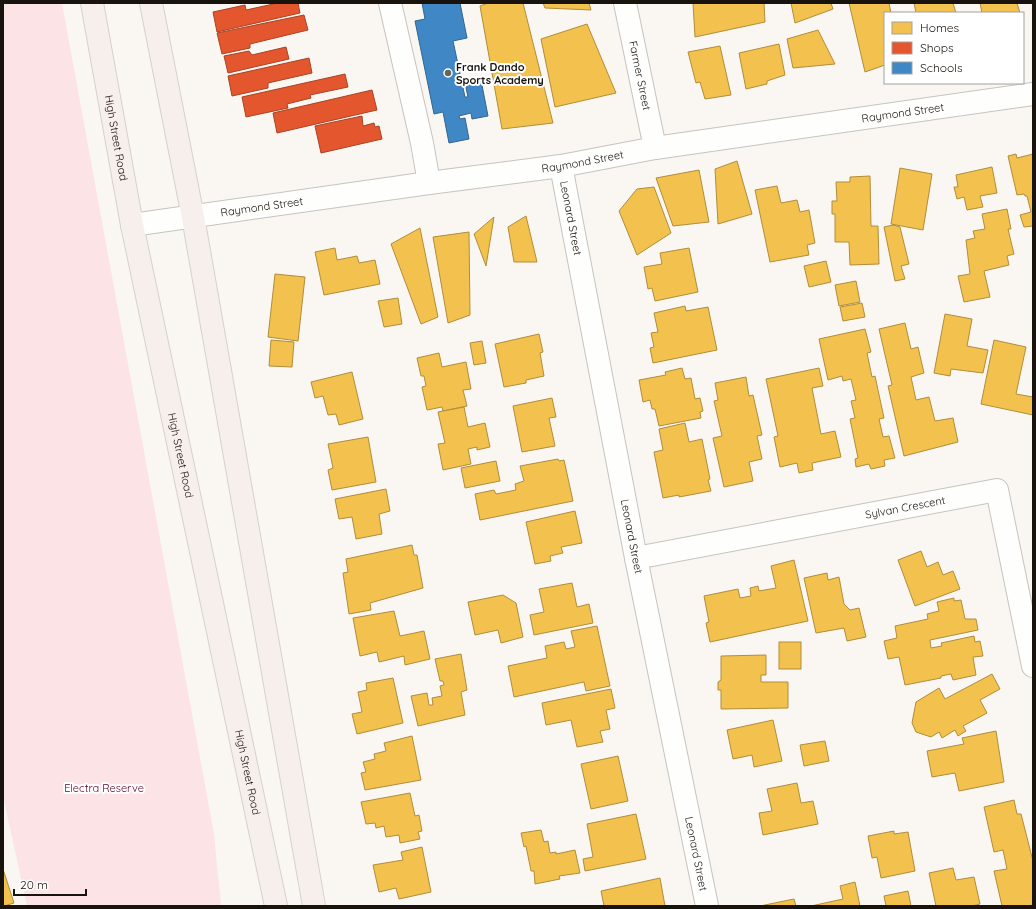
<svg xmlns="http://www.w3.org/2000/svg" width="1036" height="909" viewBox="0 0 1036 909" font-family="Quicksand,sans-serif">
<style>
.green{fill:#fce3e5}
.homes{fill:#f2c14e;stroke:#b18d3a}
.shops{fill:#e4572e;stroke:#a74324}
.schools{fill:#3f88c5;stroke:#33658e}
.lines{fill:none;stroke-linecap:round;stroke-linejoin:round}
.minor-casing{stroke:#c7c3be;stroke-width:24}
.major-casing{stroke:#d4d1cf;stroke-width:24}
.minor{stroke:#fefefd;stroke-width:22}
.major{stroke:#f6efec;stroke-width:22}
.poi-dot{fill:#67635d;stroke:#fff;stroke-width:1.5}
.labels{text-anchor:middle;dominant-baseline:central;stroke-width:4;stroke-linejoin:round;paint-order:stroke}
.poi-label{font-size:11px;font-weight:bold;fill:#18130c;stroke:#fff;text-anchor:start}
.street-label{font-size:11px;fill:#18130c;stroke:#fff}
.park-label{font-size:11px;fill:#5c0125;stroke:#fff}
</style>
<rect width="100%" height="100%" fill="#faf7f3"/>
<polygon class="green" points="3,3 62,3 214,834 221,906 27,906 3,796"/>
<g class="homes">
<polygon points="488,3 523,3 553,123 502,129 480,6"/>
<polygon points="543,3 589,3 591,10 545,8"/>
<polygon points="693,3 764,3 765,22 695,37"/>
<polygon points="791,3 831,3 833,9 795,23"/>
<polygon points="849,3 889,3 891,13 885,13 885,65 865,72"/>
<polygon points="914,3 953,3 956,13 916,13"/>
<polygon points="980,3 1017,3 1020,13 982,13"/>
<polygon points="587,24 616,93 555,107 541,39"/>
<polygon points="818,30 835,64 793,68 787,39"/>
<polygon points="779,44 785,75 767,81 767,84 746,89 739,53"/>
<polygon points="720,46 731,95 705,99 700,82 696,83 688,52"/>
<polygon points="1016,154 1017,158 1033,154 1033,226 1024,227 1020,215 1031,212 1027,196 1025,196 1024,194 1017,195 1008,156"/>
<polygon points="737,161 752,214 718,224 715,169"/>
<polygon points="992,167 997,193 980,196 983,207 967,210 964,197 957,199 954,187 958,187 956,175"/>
<polygon points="900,168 932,174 923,230 891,224"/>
<polygon points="699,170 709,222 673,226 656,178"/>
<polygon points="870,176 871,226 878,226 879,264 850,265 849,242 835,242 835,214 832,214 832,201 837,201 836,182 850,182 850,177"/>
<polygon points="777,186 781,203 797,200 800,212 809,210 815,243 807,245 809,255 770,262 755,190"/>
<polygon points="654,187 671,233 637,255 619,211 637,189"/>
<polygon points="1007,209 1011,229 1008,229 1014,254 1007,256 1009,265 984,271 990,297 964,302 958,276 970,274 966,240 975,238 973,231 985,229 982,214"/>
<polygon points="526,216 537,262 514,262 508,227"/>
<polygon points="494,217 486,266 474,234"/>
<polygon points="893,225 900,227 909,264 901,266 905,279 895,281 884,227"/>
<polygon points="420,228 438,317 421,324 391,244"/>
<polygon points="469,232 470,315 448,323 433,237"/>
<polygon points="335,248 337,260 357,256 359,263 375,260 380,284 324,295 315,252"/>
<polygon points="689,248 698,292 655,301 652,288 648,289 644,267 662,264 660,253"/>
<polygon points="826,261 831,282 809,287 804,266"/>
<polygon points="275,274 305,277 298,341 268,337"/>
<polygon points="856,281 860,302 839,306 835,285"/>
<polygon points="398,298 402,324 384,327 378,301"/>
<polygon points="862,303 865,317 843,321 840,307"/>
<polygon points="685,306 686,311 708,307 717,350 653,363 650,348 654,347 651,333 658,332 654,313"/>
<polygon points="945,314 972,319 967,346 988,350 983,373 951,369 950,376 934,373"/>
<polygon points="905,323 911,349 918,347 924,373 911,377 916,400 929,397 935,421 953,418 958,442 904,456 888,386 892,385 879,329"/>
<polygon points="865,329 871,352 867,353 872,377 875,376 884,418 879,419 883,437 889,436 895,458 884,460 885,466 871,469 869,464 856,467 855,459 858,458 850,419 855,418 851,401 856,400 851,379 843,381 842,376 828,380 819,339"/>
<polygon points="539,334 543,352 540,353 544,376 526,380 526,383 504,387 495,344"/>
<polygon points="271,340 294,342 292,367 269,366"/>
<polygon points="994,340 1026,347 1016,394 1033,397 1033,415 981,404"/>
<polygon points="482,341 486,363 474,365 470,343"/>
<polygon points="439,353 442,367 466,362 471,389 463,390 467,406 443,411 442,407 427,410 422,387 426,386 424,376 421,376 417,358"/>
<polygon points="682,368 685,379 691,378 695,399 700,398 703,411 700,412 701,418 659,426 655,409 652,409 650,400 643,402 639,380 666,375 665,372"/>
<polygon points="819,368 823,386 812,388 821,434 835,431 841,457 812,463 813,470 799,473 797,463 780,467 774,437 778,436 766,379"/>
<polygon points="352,372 363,419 339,425 336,414 328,415 323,396 315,398 311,382"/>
<polygon points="746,377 749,396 753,395 762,435 757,436 762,459 749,462 753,481 724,487 713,438 722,436 714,401 718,400 715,383"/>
<polygon points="552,398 556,417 549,418 555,446 522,452 513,406"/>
<polygon points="464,407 468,427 485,423 490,447 477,450 477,447 468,449 471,464 443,470 438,444 445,443 438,412"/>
<polygon points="685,423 689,442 702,439 710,479 708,480 711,491 679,497 679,495 663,498 654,452 663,450 659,429"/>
<polygon points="368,437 376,482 332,490 328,470 333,468 328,444"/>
<polygon points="558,459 559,461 564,460 573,501 480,520 475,494 494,490 496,494 516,490 515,484 524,481 520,466"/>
<polygon points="496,461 500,481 465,488 461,468"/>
<polygon points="386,489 390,511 379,514 382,534 356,539 352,517 339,519 335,499"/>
<polygon points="575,511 582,543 561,547 563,553 550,556 551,561 535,564 526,522"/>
<polygon points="412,545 414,555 417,555 423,588 370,603 371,610 349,614 343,573 348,572 346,559"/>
<polygon points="921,551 927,567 938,562 943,575 953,571 960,589 915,606 898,560"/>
<polygon points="794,560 808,621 710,642 706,623 709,622 704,596 738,589 740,598 751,596 750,588 758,586 759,591 776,588 771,566"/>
<polygon points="827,573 828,580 839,577 844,604 850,610 859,608 866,637 847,641 844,628 816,633 804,578"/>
<polygon points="572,583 577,607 589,604 593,623 534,635 530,615 544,612 539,589"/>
<polygon points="503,595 516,603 523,637 501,643 498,630 475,635 468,602"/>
<polygon points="954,598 954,601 961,600 965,619 976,619 978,630 930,640 931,648 942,646 941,643 974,636 975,642 980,641 983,656 973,657 976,675 953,680 951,674 941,676 941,678 905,685 899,657 888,659 884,641 897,638 895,626 928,619 927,614 939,611 937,602"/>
<polygon points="394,611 400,636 424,631 430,659 405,665 404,656 379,662 377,652 360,656 353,618"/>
<polygon points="597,626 610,686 586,691 584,682 514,697 508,666 547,658 545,646 564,642 566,649 575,647 571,631"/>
<rect x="779" y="642" width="22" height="27"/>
<polygon points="461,654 467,690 461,692 465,715 418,726 411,696 427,693 429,705 433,705 432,698 442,696 440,686 444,685 443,681 440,681 435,659"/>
<polygon points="766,655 766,675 761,675 761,682 788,682 788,708 721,709 721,690 718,690 718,682 721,680 721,656"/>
<polygon points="992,674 1000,689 980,700 987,713 963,726 966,731 958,736 955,730 942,738 939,732 931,737 916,732 912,723 916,702 939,688 945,699"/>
<polygon points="393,678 403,723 357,734 352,714 362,712 358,692 367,690 366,683"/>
<polygon points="611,689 615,708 606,710 610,729 600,731 603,742 577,747 571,720 546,725 542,703"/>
<polygon points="773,720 782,761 754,767 752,755 733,759 727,730"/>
<polygon points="996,731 1004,782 959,791 955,773 932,777 927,751 964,744 962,738"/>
<polygon points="412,736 421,780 365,790 361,773 366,772 363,762 375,759 374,754 386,751 384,743"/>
<polygon points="825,741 829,761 804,766 800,745"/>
<polygon points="618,756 628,801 591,809 581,764"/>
<polygon points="797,783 801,803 813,801 818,824 763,835 759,813 772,811 767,789"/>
<polygon points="410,793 415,816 419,815 422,831 418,832 420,839 400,843 399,835 386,837 384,826 376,828 375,823 366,824 361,802"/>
<polygon points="1014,800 1017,814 1021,814 1033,861 1033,905 1027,906 1002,906 994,871 1007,869 1003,850 994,852 984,807"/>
<polygon points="636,814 646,859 585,871 583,859 593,857 587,824"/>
<polygon points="541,830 544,842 548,841 550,853 556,852 556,854 575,850 580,873 559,876 560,879 535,884 534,871 531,871 526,846 524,847 521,833"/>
<polygon points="894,831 894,834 908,832 915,871 881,878 877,857 872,858 868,836"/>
<polygon points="422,847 431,892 399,899 396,888 379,892 373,865 403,860 401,852"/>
<polygon points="953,868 956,880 974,877 980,904 972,906 936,906 929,873"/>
<polygon points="3,869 14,903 4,906 3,906"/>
<polygon points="660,878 665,906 604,906 601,891"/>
<polygon points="855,882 860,906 811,906 843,899 840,886"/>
<polygon points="908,891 911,906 886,906 884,896"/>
<polygon points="794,899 796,906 760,906"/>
</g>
<g class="shops">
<polygon points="278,3 298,3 300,13 217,32 213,12 245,5 246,10"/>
<polygon points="304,15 308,30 250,44 250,48 222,54 217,33"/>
<polygon points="286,47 289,59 228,73 224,56 249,51 252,55"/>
<polygon points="309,58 312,73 268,83 268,88 232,96 228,76"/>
<polygon points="345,74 348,87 310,95 311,98 287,104 288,108 246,117 242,97"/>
<polygon points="372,90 377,110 277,133 273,113"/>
<polygon points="362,116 363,126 374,123 375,127 379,126 382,139 321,153 315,126"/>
</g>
<polygon class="schools" points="422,3 460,3 467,38 453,41 465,97 468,97 465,83 481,80 488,116 472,119 471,113 459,116 460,119 465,118 469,139 449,143 443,112 434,114 415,21 425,19"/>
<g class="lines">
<g class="minor-casing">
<g id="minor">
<polyline points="390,3 422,143 429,183"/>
<path id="s1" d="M625 3 655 148"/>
<path id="s2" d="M561 166 636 558 707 906"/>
<path id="s3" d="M132 225 429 183 561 166 655 148 1033 94"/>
<path id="s4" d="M636 558 997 490 1033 666"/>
</g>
</g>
<g class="major-casing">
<g id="major">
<path id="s5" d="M92 3 132 225 276 906"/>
<polyline points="151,3 193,217 314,906"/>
</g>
</g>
<use href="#minor" class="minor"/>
<use href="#major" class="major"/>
</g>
<circle class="poi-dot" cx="448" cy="73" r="4"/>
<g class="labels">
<g class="poi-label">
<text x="456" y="67">Frank Dando<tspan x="456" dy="13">Sports Academy</tspan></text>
</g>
<g class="street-label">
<text stroke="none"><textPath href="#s1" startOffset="74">Farmer Street</textPath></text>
<text stroke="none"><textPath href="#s3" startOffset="779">Raymond Street</textPath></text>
<text stroke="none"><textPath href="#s5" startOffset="137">High Street Road</textPath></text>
<text stroke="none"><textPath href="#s3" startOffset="455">Raymond Street</textPath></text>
<text stroke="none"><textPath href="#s3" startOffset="131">Raymond Street</textPath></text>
<text stroke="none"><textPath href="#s2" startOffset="53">Leonard Street</textPath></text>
<text stroke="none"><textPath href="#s5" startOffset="461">High Street Road</textPath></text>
<text stroke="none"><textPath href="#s4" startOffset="274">Sylvan Crescent</textPath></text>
<text stroke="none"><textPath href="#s2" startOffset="377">Leonard Street</textPath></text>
<text stroke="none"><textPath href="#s5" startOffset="785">High Street Road</textPath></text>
<text stroke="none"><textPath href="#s2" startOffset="701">Leonard Street</textPath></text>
</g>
<g class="park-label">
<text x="104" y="788">Electra Reserve</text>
</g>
</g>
<rect width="1036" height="909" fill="none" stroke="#18130c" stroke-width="8"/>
<rect x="884" y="12" width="140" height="72" fill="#ffffff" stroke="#a3a19e"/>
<rect x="892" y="22" width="20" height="12" fill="#f2c14e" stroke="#a3a19e"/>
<text x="920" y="32" font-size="12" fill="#18130c">Homes</text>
<rect x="892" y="42" width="20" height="12" fill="#e4572e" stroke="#a3a19e"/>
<text x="920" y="52" font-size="12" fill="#18130c">Shops</text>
<rect x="892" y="62" width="20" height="12" fill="#3f88c5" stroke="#a3a19e"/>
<text x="920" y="72" font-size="12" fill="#18130c">Schools</text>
<path d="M14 889v6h72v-6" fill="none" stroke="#18130c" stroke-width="2"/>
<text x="20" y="889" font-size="12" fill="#18130c" stroke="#ffffff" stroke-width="3" paint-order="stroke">20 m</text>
</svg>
